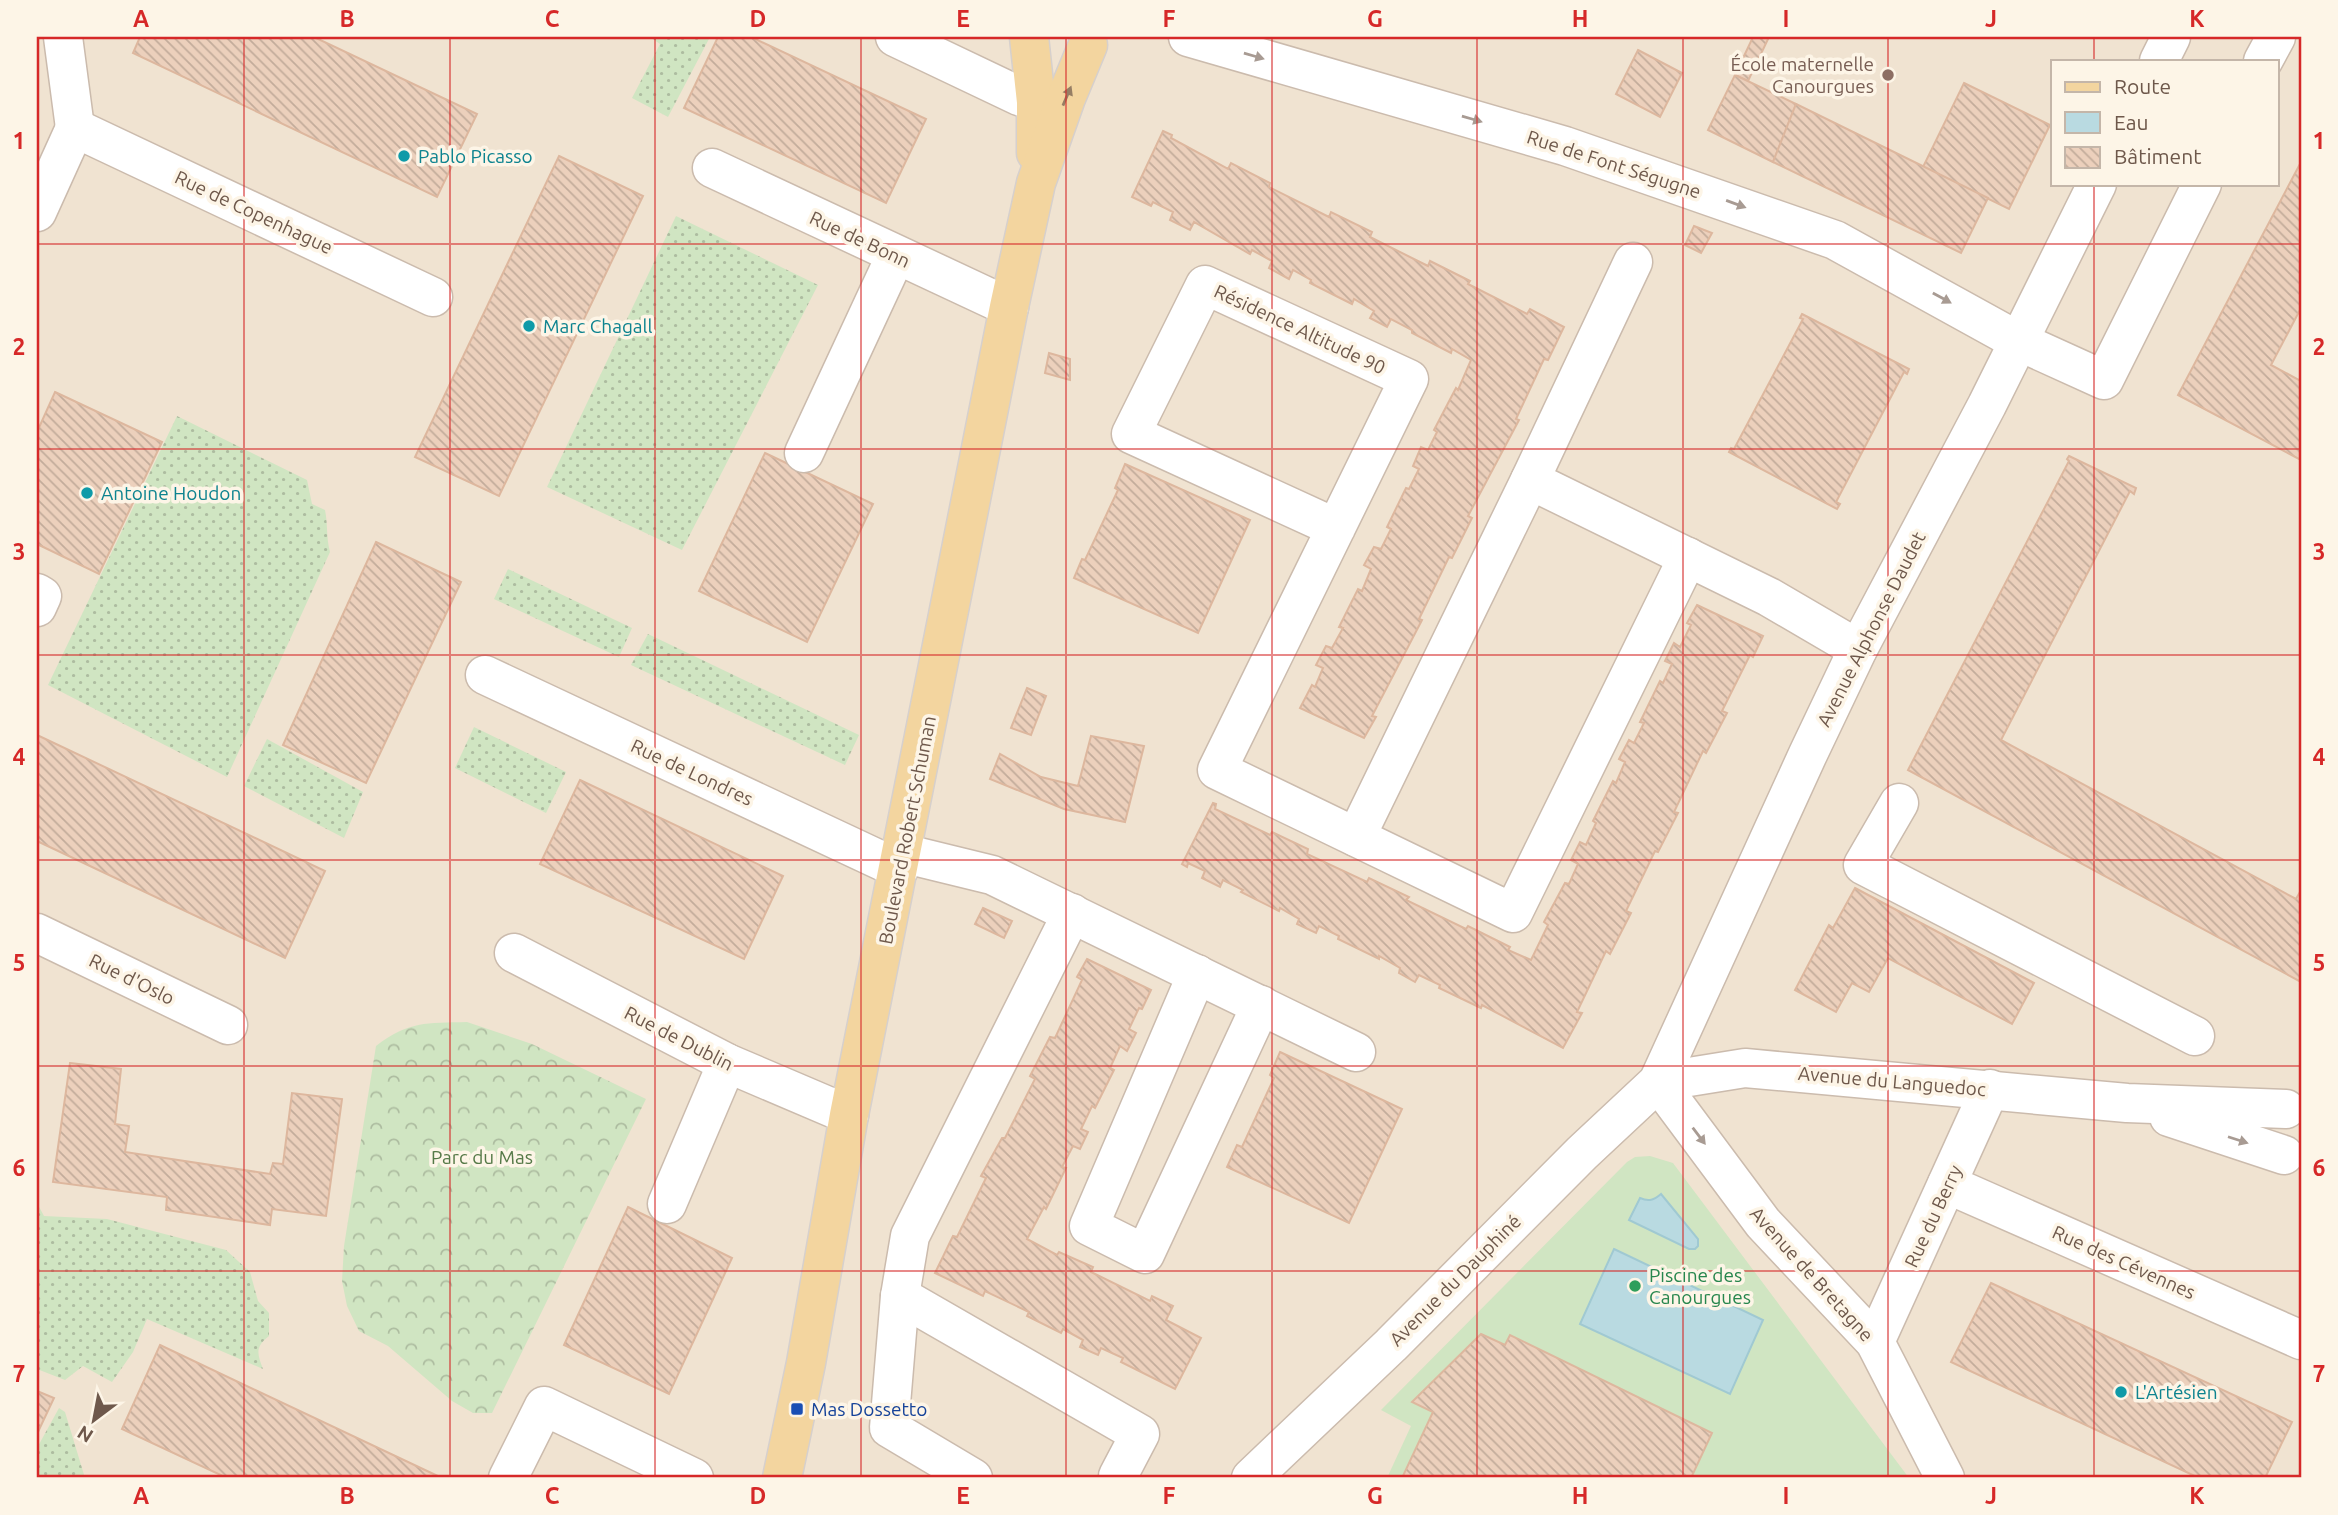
<svg xmlns="http://www.w3.org/2000/svg" width="2338" height="1515" viewBox="0 0 2338 1515" font-family="Ubuntu,sans-serif">
<style>
.residential{fill:#f0e3d1;fill-rule:evenodd}
.grass{fill:url(#grass-dots)}
.forest{fill:url(#forest-crowns)}
.garden{fill:#d0e5c2}
.water{fill:#b9dae1;stroke:#a0c9d2;stroke-width:2}
.building{fill:url(#building-back-hatch);stroke:#ddb79e;stroke-width:2}
.lines{fill:none;stroke-linecap:round;stroke-linejoin:round}
.minor-casing{stroke:#cbbbad;stroke-width:41}
.major-casing{stroke:#d6d0cd;stroke-width:41}
.minor{stroke:#fff;stroke-width:38}
.major{stroke:#f3d59f;stroke-width:38}
.oneway{fill:#a89b93}
.oneway2{fill:#967e64}
.grid{fill:none;stroke:#d62828;stroke-width:2;stroke-opacity:0.55}
.education-dot{fill:#8d6e63;stroke:#fdf5e7;stroke-width:2.5}
.culture-dot{fill:#0f9aa8;stroke:#fdf5e7;stroke-width:2.5}
.leisure-dot{fill:#2e9e5b;stroke:#fdf5e7;stroke-width:2.5}
.transit-dot{fill:#1a4fb4;stroke:#fdf5e7;stroke-width:2.5}
.labels{text-anchor:middle;dominant-baseline:central;stroke-width:7;stroke-linejoin:round;paint-order:stroke}
.education-label{font-size:19px;fill:#785e54;stroke:#fdf5e7;text-anchor:end}
.culture-label{font-size:19px;fill:#0d838f;stroke:#fdf5e7;text-anchor:start}
.street-label{font-size:19px;fill:#6e584b;stroke:#fdf5e7}
.park-label{font-size:19px;fill:#557947;stroke:#fdf5e7}
.leisure-label{font-size:19px;fill:#27864d;stroke:#fdf5e7;text-anchor:start}
.transit-label{font-size:19px;fill:#164399;stroke:#fdf5e7;text-anchor:start}
.neatline{fill:none;stroke:#d62828;stroke-width:2.5}
.grid-label{font-size:23px;text-anchor:middle;font-weight:bold;fill:#d62828}
</style>
<defs>
<pattern id="grass-dots" width="8" height="8" patternUnits="userSpaceOnUse" patternTransform="scale(1.75)"><rect width="8" height="8" fill="#d0e5c2"/><path d="M2 2h.1M6 6h.1" fill="none" stroke="#adbca0" stroke-width="1.8" stroke-linecap="round"/></pattern>
<pattern id="forest-crowns" width="20" height="18" patternUnits="userSpaceOnUse" patternTransform="scale(1.75)"><rect width="20" height="18" fill="#d0e5c2"/><path d="M2 6a3 3 0 1 1 6 0M12 15a3 3 0 1 1 6 0" fill="none" stroke="#adbca0"/></pattern>
<pattern id="building-back-hatch" width="6" height="6" patternUnits="userSpaceOnUse" patternTransform="scale(1.75)"><rect width="6" height="6" fill="#ecd0bc"/><path d="M-1 5l2 2M0 0l6 6M5-1l2 2" fill="none" stroke="#c3ac9b"/></pattern>
</defs>
<rect width="100%" height="100%" fill="#faf1e2"/>
<path class="residential" d="M37 37H2301V1478H37ZM2053 61H2277V184H2053Z"/>
<g class="grass">
<polygon points="650,37 710,37 668,117 632,98 660,44"/>
<polygon points="676,216 818,285 682,550 547,487"/>
<path d="M177 416 307 480 312 504 325 510C328 524 326 537 330 552L227 777 48 685Z"/>
<polygon points="508,569 632,628 619,657 494,599"/>
<polygon points="648,634 859,735 845,765 631,665"/>
<polygon points="474,727 566,772 546,813 455,768"/>
<polygon points="267,739 363,792 344,838 244,786"/>
<path d="M37 1203 44 1216 107 1219 226 1250 250 1272 258 1301 269 1313V1336C255 1347 257 1353 263 1369L147 1319 133 1352 112 1382 83 1366 65 1380 37 1369Z"/>
<polygon points="59,1408 65,1412 85,1478 37,1478 37,1448"/>
</g>
<path class="forest" d="M467 1022 532 1044 646 1099 492 1413H473L452 1401 388 1346 359 1331 347 1306 342 1281 344 1246 376 1046C409 1021 426 1023 467 1022Z"/>
<polygon class="garden" points="1650,1156 1673,1163 1909,1478 1387,1478 1411,1426 1381,1410 1627,1162 1635,1157"/>
<g class="water">
<path d="M1661 1194 1698 1239V1246L1695 1249H1689L1629 1220 1640 1198C1649 1202 1654 1200 1661 1194Z"/>
<polygon points="1614,1249 1763,1320 1730,1394 1580,1324"/>
</g>
<g class="building">
<polygon points="140,37 314,37 477,114 437,197 133,53"/>
<polygon points="718,37 751,37 926,119 886,203 684,108"/>
<polygon points="1753,37 1769,37 1748,81 1735,75"/>
<polygon points="1638,50 1682,73 1660,117 1616,94"/>
<polygon points="1735,75 1796,104 1773,162 1708,130"/>
<polygon points="1964,83 2050,125 2009,209 1923,167"/>
<polygon points="1796,104 1988,198 1961,253 1773,162"/>
<polygon points="1163,131 1172,135 1171,138 1228,169 1231,163 1270,183 1269,187 1329,217 1331,212 1372,232 1370,237 1428,266 1430,261 1470,281 1468,284 1527,314 1530,309 1564,327 1548,360 1544,359 1516,419 1519,420 1468,516 1472,518 1452,558 1449,557 1419,619 1422,620 1372,716 1376,717 1364,738 1300,708 1312,685 1315,687 1323,668 1316,665 1326,646 1332,648 1343,628 1339,627 1358,589 1362,591 1371,569 1364,565 1374,547 1381,549 1391,529 1387,527 1406,488 1409,489 1419,469 1413,466 1421,447 1428,450 1437,432 1434,430 1456,388 1458,390 1471,360 1452,349 1451,353 1412,333 1412,330 1391,319 1387,327 1370,318 1374,311 1354,299 1352,304 1310,283 1311,280 1293,270 1289,279 1269,268 1272,261 1252,250 1250,254 1194,222 1190,230 1170,220 1173,212 1153,202 1151,206 1132,197"/>
<polygon points="559,156 643,196 499,496 415,457"/>
<polygon points="2301,162 2301,308 2271,365 2301,381 2301,460 2178,395"/>
<polygon points="1694,226 1712,233 1701,253 1685,245"/>
<polygon points="1802,314 1909,369 1907,374 1904,372 1836,502 1840,504 1837,509 1729,452 1731,448 1734,449 1803,319 1800,318"/>
<polygon points="1049,353 1070,359 1070,380 1045,373"/>
<polygon points="55,392 162,442 99,574 37,544 37,432"/>
<polygon points="765,453 873,504 807,642 699,591"/>
<polygon points="2069,456 2136,488 2134,494 2130,491 2001,740 2296,899 2301,890 2301,982 1908,770 2069,461 2067,459"/>
<polygon points="1125,464 1250,520 1198,633 1074,578 1082,559 1085,560 1118,490 1115,488"/>
<polygon points="376,542 461,582 366,783 283,745"/>
<polygon points="1697,605 1763,636 1753,657 1750,655 1722,711 1727,713 1706,753 1703,751 1674,812 1678,813 1658,852 1655,851 1626,911 1631,913 1610,954 1606,951 1577,1012 1582,1013 1563,1048 1482,1005 1481,1008 1439,988 1440,985 1419,975 1415,982 1399,973 1400,968 1379,956 1379,959 1338,939 1339,936 1319,926 1316,933 1297,924 1299,919 1280,908 1279,911 1241,892 1243,890 1223,880 1220,887 1202,878 1205,871 1188,863 1187,867 1182,864 1213,803 1216,804 1215,809 1270,835 1272,832 1308,849 1307,854 1367,882 1369,878 1409,897 1406,900 1466,929 1468,926 1510,947 1508,950 1531,960 1548,925 1544,922 1565,883 1569,884 1578,864 1571,860 1580,842 1586,845 1596,823 1593,821 1613,781 1616,783 1625,762 1619,759 1629,740 1634,743 1644,723 1640,722 1660,681 1663,683 1672,664 1665,661 1674,643 1680,647 1691,625 1687,623"/>
<polygon points="1027,688 1046,696 1031,735 1011,728"/>
<polygon points="37,735 325,871 285,958 37,841"/>
<polygon points="1091,736 1144,746 1125,822 1064,809 990,779 1000,754 1041,777 1078,786"/>
<polygon points="580,780 783,876 744,959 540,864"/>
<polygon points="1855,888 2034,983 2012,1024 1888,958 1869,992 1852,983 1836,1012 1795,990 1829,925 1833,928"/>
<polygon points="983,908 1012,921 1004,938 975,924"/>
<polygon points="1087,959 1151,990 1142,1009 1139,1008 1129,1029 1136,1033 1127,1051 1120,1046 1110,1068 1114,1070 1095,1108 1092,1106 1081,1129 1088,1132 1080,1149 1073,1146 1062,1167 1066,1168 1046,1209 1044,1207 1027,1239 1057,1255 1059,1252 1093,1267 1091,1272 1150,1301 1152,1296 1173,1306 1166,1320 1201,1338 1175,1389 1121,1362 1123,1358 1101,1348 1098,1355 1080,1347 1083,1340 1063,1329 1061,1333 1027,1316 1029,1312 985,1291 983,1296 935,1273 953,1236 957,1237 986,1178 981,1176 1002,1138 1005,1138 1035,1079 1030,1076 1050,1037 1055,1038 1082,980 1077,977"/>
<polygon points="1280,1052 1402,1109 1349,1223 1227,1167 1237,1145 1242,1147 1274,1078 1270,1075"/>
<polygon points="70,1063 121,1069 115,1124 129,1126 125,1152 270,1174 273,1163 283,1164 292,1093 342,1099 326,1216 272,1209 270,1225 166,1210 167,1197 53,1182"/>
<polygon points="628,1207 732,1258 669,1394 564,1345"/>
<polygon points="1991,1283 2292,1422 2265,1478 2199,1478 1951,1362"/>
<polygon points="1481,1334 1505,1345 1510,1335 1712,1433 1691,1478 1402,1478 1433,1412 1412,1402"/>
<polygon points="160,1345 442,1478 227,1478 122,1429"/>
<polygon points="37,1391 54,1398 37,1434"/>
</g>
<g class="lines">
<g class="minor-casing">
<g id="minor">
<polyline points="63,37 75,128"/>
<polyline points="895,37 1019,96 1036,102"/>
<polyline points="1188,37 1565,146 1835,240 2018,341 2104,380 2202,184"/>
<polyline points="2159,61 2171,37"/>
<polyline points="2263,61 2276,37"/>
<polyline points="75,128 433,297"/>
<polyline points="712,168 1009,307"/>
<polyline points="37,212 75,128"/>
<polyline points="804,453 896,255"/>
<polyline points="1530,480 1769,597 1858,649"/>
<polyline points="1336,528 1131,434 1205,285 1409,379 1217,770 1513,913 1688,557"/>
<polyline points="37,593 42,596 37,607"/>
<polyline points="485,675 899,869"/>
<polyline points="1899,803 1863,865 2195,1036"/>
<polyline points="1356,837 1530,480 1633,262"/>
<polyline points="902,853 992,875 1356,1052"/>
<polyline points="1072,913 910,1236 900,1296 1140,1434 1118,1476 1120,1478"/>
<polyline points="37,933 228,1025"/>
<polyline points="514,953 727,1063 849,1115"/>
<polyline points="1197,974 1089,1226 1145,1254 1261,1005"/>
<polyline points="1658,1082 1745,1068 2127,1103 2286,1109"/>
<polyline points="1658,1082 1763,1223 1875,1342 1945,1478"/>
<polyline points="2169,1117 2284,1155"/>
<polyline points="1947,1184 2301,1340"/>
<polyline points="667,1204 727,1063"/>
<polyline points="900,1296 889,1428 973,1478"/>
<polyline points="1875,1342 1990,1089"/>
<polyline points="508,1478 544,1406 694,1478"/>
<polyline points="1251,1478 1391,1345 1582,1153 1658,1082 1808,754 1858,649 1987,405 2097,184"/>
</g>
</g>
<g class="major-casing">
<g id="major">
<polyline points="1029,37 1036,102 1036,153"/>
<polyline points="782,1478 806,1363 849,1115 1009,307 1036,183 1066,98 1088,45"/>
</g>
</g>
<use href="#minor" class="minor"/>
<use href="#major" class="major"/>
</g>
<defs><path id="oneway-solid" d="M-6-.8H1V-3.2L6.5 0L1 3.2V.8H-6Z" transform="scale(1.75)"/></defs>
<g class="oneway">
<use href="#oneway-solid" transform="translate(1254 56) rotate(16)"/>
<use href="#oneway-solid" transform="translate(1472 119) rotate(16)"/>
<use href="#oneway-solid" transform="translate(1736 204) rotate(20)"/>
<use href="#oneway-solid" transform="translate(1942 298) rotate(29)"/>
<use href="#oneway-solid" transform="translate(1699 1136) rotate(53)"/>
<use href="#oneway-solid" transform="translate(2238 1140) rotate(18)"/>
</g>
<use class="oneway2" href="#oneway-solid" transform="translate(1067 96) rotate(-67)"/>
<path class="grid" d="M244 37V1478M450 37V1478M655 37V1478M861 37V1478M1066 37V1478M1272 37V1478M1477 37V1478M1683 37V1478M1888 37V1478M2094 37V61M2094 184V1478M37 244H2301M37 449H2301M37 655H2301M37 860H2301M37 1066H2301M37 1271H2301"/>
<circle class="education-dot" cx="1888" cy="75" r="7"/>
<g class="culture-dot">
<circle cx="404" cy="156" r="7"/>
<circle cx="529" cy="326" r="7"/>
<circle cx="87" cy="493" r="7"/>
<circle cx="2121" cy="1392" r="7"/>
</g>
<circle class="leisure-dot" cx="1635" cy="1286" r="7"/>
<rect class="transit-dot" x="790" y="1402" width="14" height="14" rx="3.5"/>
<g class="labels">
<g class="education-label">
<text x="1874" y="64">École maternelle<tspan x="1874" dy="22">Canourgues</tspan></text>
</g>
<g class="culture-label">
<text x="418" y="156">Pablo Picasso</text>
<text x="543" y="326">Marc Chagall</text>
<text x="101" y="493">Antoine Houdon</text>
<text x="2135" y="1392">L'Artésien</text>
</g>
<g class="street-label">
<text transform="translate(1614 164) rotate(18)">Rue de Font Ségugne</text>
<text transform="translate(254 212) rotate(25)">Rue de Copenhague</text>
<text transform="translate(860 239) rotate(25)">Rue de Bonn</text>
<text transform="translate(1300 329) rotate(25)">Résidence Altitude 90</text>
<text transform="translate(1871 629) rotate(-63)">Avenue Alphonse Daudet</text>
<text transform="translate(692 772) rotate(25)">Rue de Londres</text>
<text transform="translate(907 830) rotate(-79)">Boulevard Robert Schuman</text>
<text transform="translate(132 979) rotate(26)">Rue d'Oslo</text>
<text transform="translate(679 1038) rotate(27)">Rue de Dublin</text>
<text transform="translate(1892 1081) rotate(5)">Avenue du Languedoc</text>
<text transform="translate(1933 1216) rotate(-65)">Rue du Berry</text>
<text transform="translate(2124 1262) rotate(24)">Rue des Cévennes</text>
<text transform="translate(1812 1274) rotate(48)">Avenue de Bretagne</text>
<text transform="translate(1455 1280) rotate(-45)">Avenue du Dauphiné</text>
</g>
<g class="park-label">
<text x="482" y="1157">Parc du Mas</text>
</g>
<g class="leisure-label">
<text x="1649" y="1275">Piscine des<tspan x="1649" dy="22">Canourgues</tspan></text>
</g>
<g class="transit-label">
<text x="811" y="1409">Mas Dossetto</text>
</g>
</g>
<rect width="2338" height="1515" fill="none" stroke="#fdf5e7" stroke-width="77"/>
<rect x="2051" y="60" width="228" height="126" fill="#fdf5e7" stroke="#c4b6a9" stroke-width="2"/>
<rect x="2065" y="82" width="35" height="10" fill="#f3d59f" stroke="#c4b6a9" stroke-width="2"/>
<text x="2114" y="94" font-size="21" fill="#6e584b">Route</text>
<rect x="2065" y="112" width="35" height="21" fill="#b9dae1" stroke="#c4b6a9" stroke-width="2"/>
<text x="2114" y="130" font-size="21" fill="#6e584b">Eau</text>
<rect x="2065" y="147" width="35" height="21" fill="url(#building-back-hatch)" stroke="#c4b6a9" stroke-width="2"/>
<text x="2114" y="164" font-size="21" fill="#6e584b">Bâtiment</text>
<g transform="translate(94 1420) rotate(212)" stroke="#fdf5e7" stroke-width="5" paint-order="stroke">
<path d="M0-5L12 26L0 18L-12 26Z" fill="#6e584b"/>
<text y="-10" font-size="19" font-weight="bold" text-anchor="middle" fill="#6e584b">N</text>
</g>
<rect x="38" y="38" width="2262" height="1438" class="neatline"/>
<g class="grid-label">
<text x="141" y="27">A</text>
<text x="347" y="27">B</text>
<text x="552" y="27">C</text>
<text x="758" y="27">D</text>
<text x="963" y="27">E</text>
<text x="1169" y="27">F</text>
<text x="1375" y="27">G</text>
<text x="1580" y="27">H</text>
<text x="1786" y="27">I</text>
<text x="1991" y="27">J</text>
<text x="2197" y="27">K</text>
<text x="19" y="149">1</text>
<text x="2319" y="149">1</text>
<text x="19" y="355">2</text>
<text x="2319" y="355">2</text>
<text x="19" y="560">3</text>
<text x="2319" y="560">3</text>
<text x="19" y="765">4</text>
<text x="2319" y="765">4</text>
<text x="19" y="971">5</text>
<text x="2319" y="971">5</text>
<text x="19" y="1176">6</text>
<text x="2319" y="1176">6</text>
<text x="19" y="1382">7</text>
<text x="2319" y="1382">7</text>
<text x="141" y="1504">A</text>
<text x="347" y="1504">B</text>
<text x="552" y="1504">C</text>
<text x="758" y="1504">D</text>
<text x="963" y="1504">E</text>
<text x="1169" y="1504">F</text>
<text x="1375" y="1504">G</text>
<text x="1580" y="1504">H</text>
<text x="1786" y="1504">I</text>
<text x="1991" y="1504">J</text>
<text x="2197" y="1504">K</text>
</g>
</svg>
